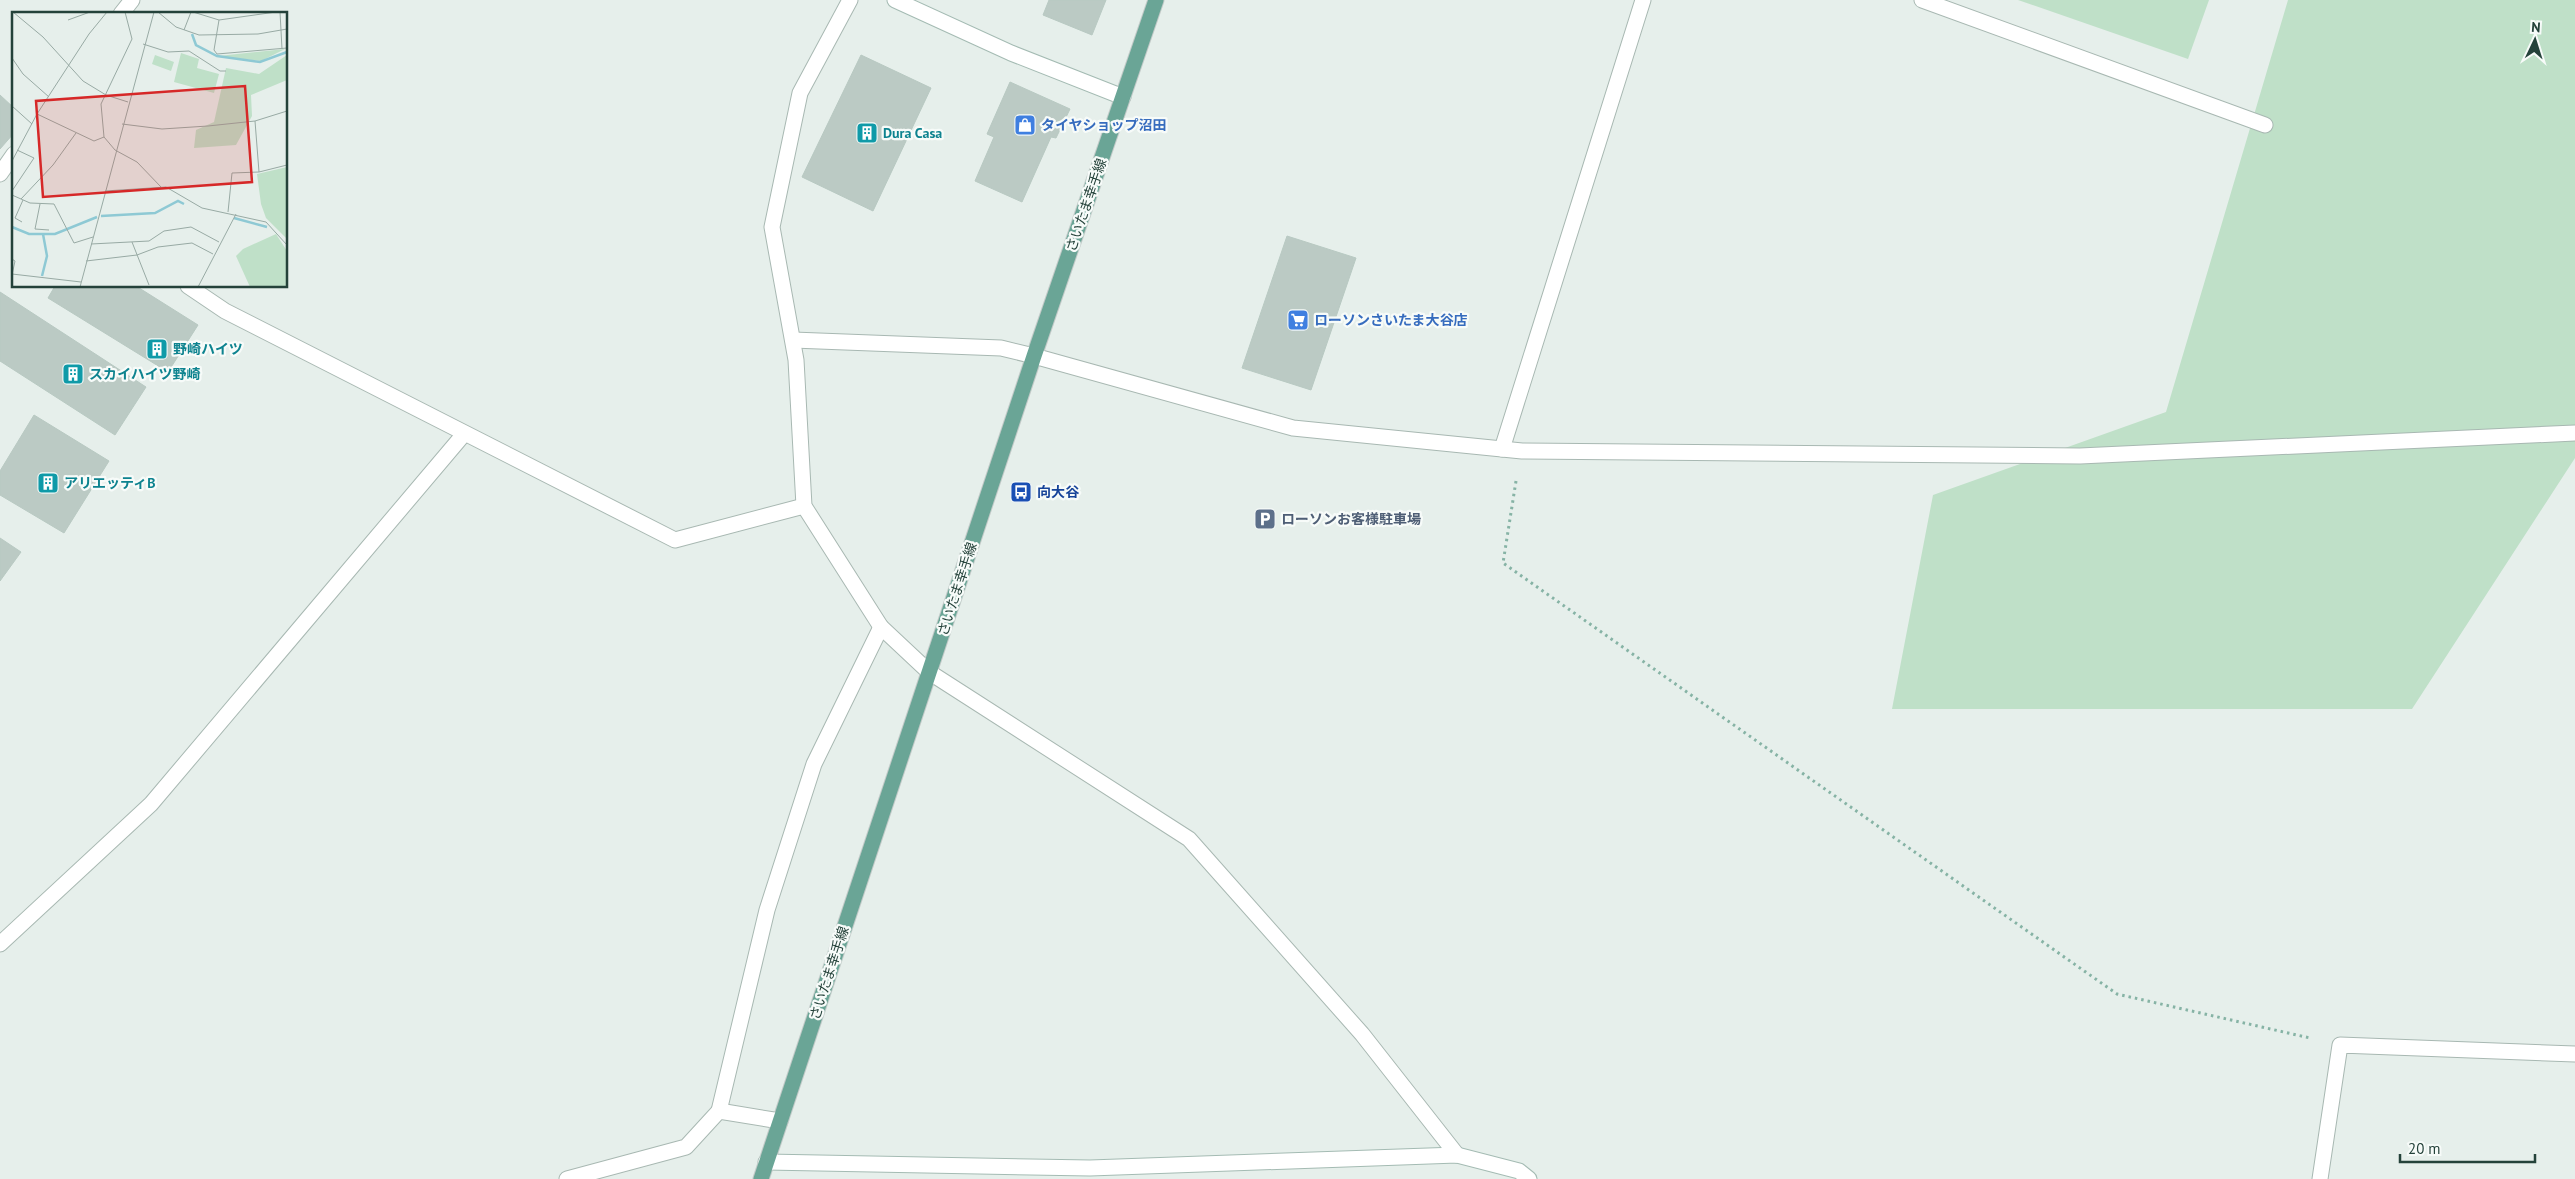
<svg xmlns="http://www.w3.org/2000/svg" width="2575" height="1179" viewBox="0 0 2575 1179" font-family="'PT Sans','Noto Sans JP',sans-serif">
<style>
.green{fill:#bfe0c8}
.building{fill:#bbcac4;stroke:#b8c9c2}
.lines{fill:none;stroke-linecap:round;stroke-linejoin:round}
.lane-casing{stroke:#a8b8b2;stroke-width:17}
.street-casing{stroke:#a8b8b2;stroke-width:17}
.secondary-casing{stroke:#a4bbb3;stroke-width:17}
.primary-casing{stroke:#c2cac8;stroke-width:17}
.path{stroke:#86b3a5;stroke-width:3;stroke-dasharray:2.5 4;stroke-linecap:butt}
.lane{stroke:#fff;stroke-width:15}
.street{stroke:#fff;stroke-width:15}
.secondary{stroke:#fff;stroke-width:15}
.primary{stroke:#6aa596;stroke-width:15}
.labels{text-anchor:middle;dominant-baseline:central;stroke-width:4.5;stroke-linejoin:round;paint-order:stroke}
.shop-label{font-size:14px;font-weight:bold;fill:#366cbe;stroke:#f7fbf9;text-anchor:start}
.culture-label{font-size:14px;font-weight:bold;fill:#0d838f;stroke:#f7fbf9;text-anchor:start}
.street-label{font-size:14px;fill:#24423a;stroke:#f7fbf9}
.transit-label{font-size:14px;font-weight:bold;fill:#164399;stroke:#f7fbf9;text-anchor:start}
.service-label{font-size:14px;font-weight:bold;fill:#4e5e75;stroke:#f7fbf9;text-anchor:start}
.inset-river{fill:none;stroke:#8ec9d4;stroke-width:2.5}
.inset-road{fill:none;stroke:#98aaa4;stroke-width:1}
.view{fill:#d62828;fill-opacity:0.15;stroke:#d62828;stroke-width:2.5}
.inset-edge{fill:none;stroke:#24423a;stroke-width:2.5}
</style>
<rect width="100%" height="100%" fill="#e6efeb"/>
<g class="green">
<polygon points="2018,0 2209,0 2188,59"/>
<polygon points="2288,0 2575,0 2575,458 2412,709 1892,709 1933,495 2166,412"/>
</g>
<g class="building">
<polygon points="1049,0 1106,0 1092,35 1043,15"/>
<polygon points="861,55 931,88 873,211 802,177"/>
<polygon points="1010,82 1070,109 1056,138 1051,137 1022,202 975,181 994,137 987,134"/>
<polygon points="0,95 14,108 14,133 0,149"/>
<polygon points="1287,236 1356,258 1311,390 1242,368"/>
<polygon points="55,286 136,286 198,325 168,372 48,298"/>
<polygon points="0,292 146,387 115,435 0,361"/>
<polygon points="34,415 109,461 64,533 0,495 0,471"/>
<polygon points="0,538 21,552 0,581"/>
</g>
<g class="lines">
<g class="lane-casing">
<g id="lane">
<polyline points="1922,0 2265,125"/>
<polyline points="793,340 1001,348 1034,356"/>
<polyline points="1502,449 1643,0"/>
<polyline points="719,1111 767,910 814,764 881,627"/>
<polyline points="567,1179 686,1147 719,1111 780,1121"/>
</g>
</g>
<g class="street-casing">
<g id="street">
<polyline points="850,0 800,93 772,227 796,360 804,506 881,627 929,672 1189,839 1362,1034 1457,1155"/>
<polyline points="121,14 132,0"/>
<polyline points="0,174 14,154"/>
<polyline points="188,286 225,311 675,540 804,506"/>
<polyline points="1034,356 1293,428 1522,451 2080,456 2575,433"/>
<polyline points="0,944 151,804 464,434"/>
<polyline points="2320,1179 2340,1045 2575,1054"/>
</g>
</g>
<g class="secondary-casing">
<g id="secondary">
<polyline points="895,0 1011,53 1123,97"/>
<polyline points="766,1162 1090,1168 1457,1155 1519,1171 1529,1179"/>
</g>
</g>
<g class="primary-casing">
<polyline id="primary" points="761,1179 1034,356 1156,0"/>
</g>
<polyline class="path" points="1516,481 1503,563 2117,994 2310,1038"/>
<use href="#lane" class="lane"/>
<use href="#street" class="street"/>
<use href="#secondary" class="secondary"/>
<use href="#primary" class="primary"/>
</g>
<defs>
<g id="shop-square" transform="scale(1.125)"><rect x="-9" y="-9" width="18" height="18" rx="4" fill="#3f7fe0" stroke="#f7fbf9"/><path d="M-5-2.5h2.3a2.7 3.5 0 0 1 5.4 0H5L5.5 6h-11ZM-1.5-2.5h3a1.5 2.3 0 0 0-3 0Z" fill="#fff"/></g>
<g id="building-square" transform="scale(1.125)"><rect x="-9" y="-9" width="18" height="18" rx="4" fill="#0f9aa8" stroke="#f7fbf9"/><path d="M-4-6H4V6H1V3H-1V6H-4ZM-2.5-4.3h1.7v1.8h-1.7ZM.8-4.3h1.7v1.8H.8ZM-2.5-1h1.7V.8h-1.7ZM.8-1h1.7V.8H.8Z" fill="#fff"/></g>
<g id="supermarket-square" transform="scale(1.125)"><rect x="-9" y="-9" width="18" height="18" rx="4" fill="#3f7fe0" stroke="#f7fbf9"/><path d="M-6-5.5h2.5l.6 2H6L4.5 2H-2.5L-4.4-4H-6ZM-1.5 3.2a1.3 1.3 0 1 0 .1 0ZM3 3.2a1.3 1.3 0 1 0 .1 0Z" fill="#fff"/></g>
<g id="bus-square" transform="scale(1.125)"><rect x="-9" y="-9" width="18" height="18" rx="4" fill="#1a4fb4" stroke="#f7fbf9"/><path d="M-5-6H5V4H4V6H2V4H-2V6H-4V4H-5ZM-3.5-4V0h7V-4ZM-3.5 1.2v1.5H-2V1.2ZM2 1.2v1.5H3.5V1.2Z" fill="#fff"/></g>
<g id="parking-square" transform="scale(1.125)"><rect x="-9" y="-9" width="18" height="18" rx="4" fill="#5c6f8a" stroke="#f7fbf9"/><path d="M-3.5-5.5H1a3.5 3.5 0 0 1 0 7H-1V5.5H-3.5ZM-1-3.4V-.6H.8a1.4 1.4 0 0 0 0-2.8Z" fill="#fff"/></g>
</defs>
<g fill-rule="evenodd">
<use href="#shop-square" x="1025" y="125"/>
<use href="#building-square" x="867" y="133"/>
<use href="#supermarket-square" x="1298" y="320"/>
<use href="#building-square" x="157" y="349"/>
<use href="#building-square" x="73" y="374"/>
<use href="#building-square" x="48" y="483"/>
<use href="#bus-square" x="1021" y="492"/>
<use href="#parking-square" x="1265" y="519"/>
</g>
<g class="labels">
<g class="shop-label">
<text x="1041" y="125">タイヤショップ沼田</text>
<text x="1314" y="320">ローソンさいたま大谷店</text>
</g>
<g class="culture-label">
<text x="883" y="133">Dura Casa</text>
<text x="173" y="349">野崎ハイツ</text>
<text x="89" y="374">スカイハイツ野崎</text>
<text x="64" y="483">アリエッティB</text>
</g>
<g class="street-label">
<text transform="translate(1086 205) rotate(-71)">さいたま幸手線</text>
<text transform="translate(957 589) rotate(-72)">さいたま幸手線</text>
<text transform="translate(829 973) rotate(-72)">さいたま幸手線</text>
</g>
<g class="transit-label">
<text x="1037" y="492">向大谷</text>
</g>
<g class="service-label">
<text x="1281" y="519">ローソンお客様駐車場</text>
</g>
</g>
<g transform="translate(12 12)">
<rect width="275" height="275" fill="#e6efeb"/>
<path d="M273 37 249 49 206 44ZM169 41 187 47 185 56 207 62 202 81 162 70ZM143 43 162 50 159 59 140 52ZM275 43V68L239 83 240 104 224 133 182 136 184 118 202 110 214 56 247 62ZM275 155V227L254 206 249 192 245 162ZM264 222 275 239V275H238L224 244 231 237Z" fill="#bfe0c8"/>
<path class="inset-river" d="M180 22 184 33 205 44 248 50 275 40M89 204 143 201 166 189 172 192M222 206 255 215M0 215 17 222H43L85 205M30 264 35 244 31 222"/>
<path class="inset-road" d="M1 0 31 25 71 69 94 83 116 90M113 0 120 27 89 92 92 125 103 138 125 150 149 175M146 0 164 15 187 23 246 22 275 17M181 0 207 8 264 0M268 0 270 37M56 8 78 0M207 8 202 38 205 42 275 36M172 18 179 0M131 32 156 40 177 39 208 59H214M0 46 11 62 37 85M0 94 20 112M25 102 82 129 92 125M243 109 247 160M110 112 150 117 196 114 243 109 275 99M0 149 25 102 77 22 95 0M0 179 22 146 5 138M93 179 154 175 190 196 254 210 275 233M0 183 18 191 42 192 62 231 81 225M9 187 41 153 64 121M28 192 23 217 37 218M216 200 220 161 247 160 275 153M10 210 3 206 11 188M120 230 137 273M79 232 137 229 152 219 179 215 207 230M0 247 3 249 0 263M74 249 125 243 146 235 180 231 201 242M0 262 69 270M68 275 142 0M186 275 224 202"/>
<path class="view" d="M233 74 240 170 31 185 24 89Z"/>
<rect width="275" height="275" class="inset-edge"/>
</g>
<g transform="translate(2535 40) rotate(4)" stroke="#f7fbf9" stroke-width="4" paint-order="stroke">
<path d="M0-4L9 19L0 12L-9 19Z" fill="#24423a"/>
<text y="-8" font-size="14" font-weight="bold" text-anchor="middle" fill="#24423a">N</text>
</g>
<path d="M2400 1154v8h135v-8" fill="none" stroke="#24423a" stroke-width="2.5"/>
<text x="2408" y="1154" font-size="15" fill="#24423a" stroke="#f7fbf9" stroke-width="4" paint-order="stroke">20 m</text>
</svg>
